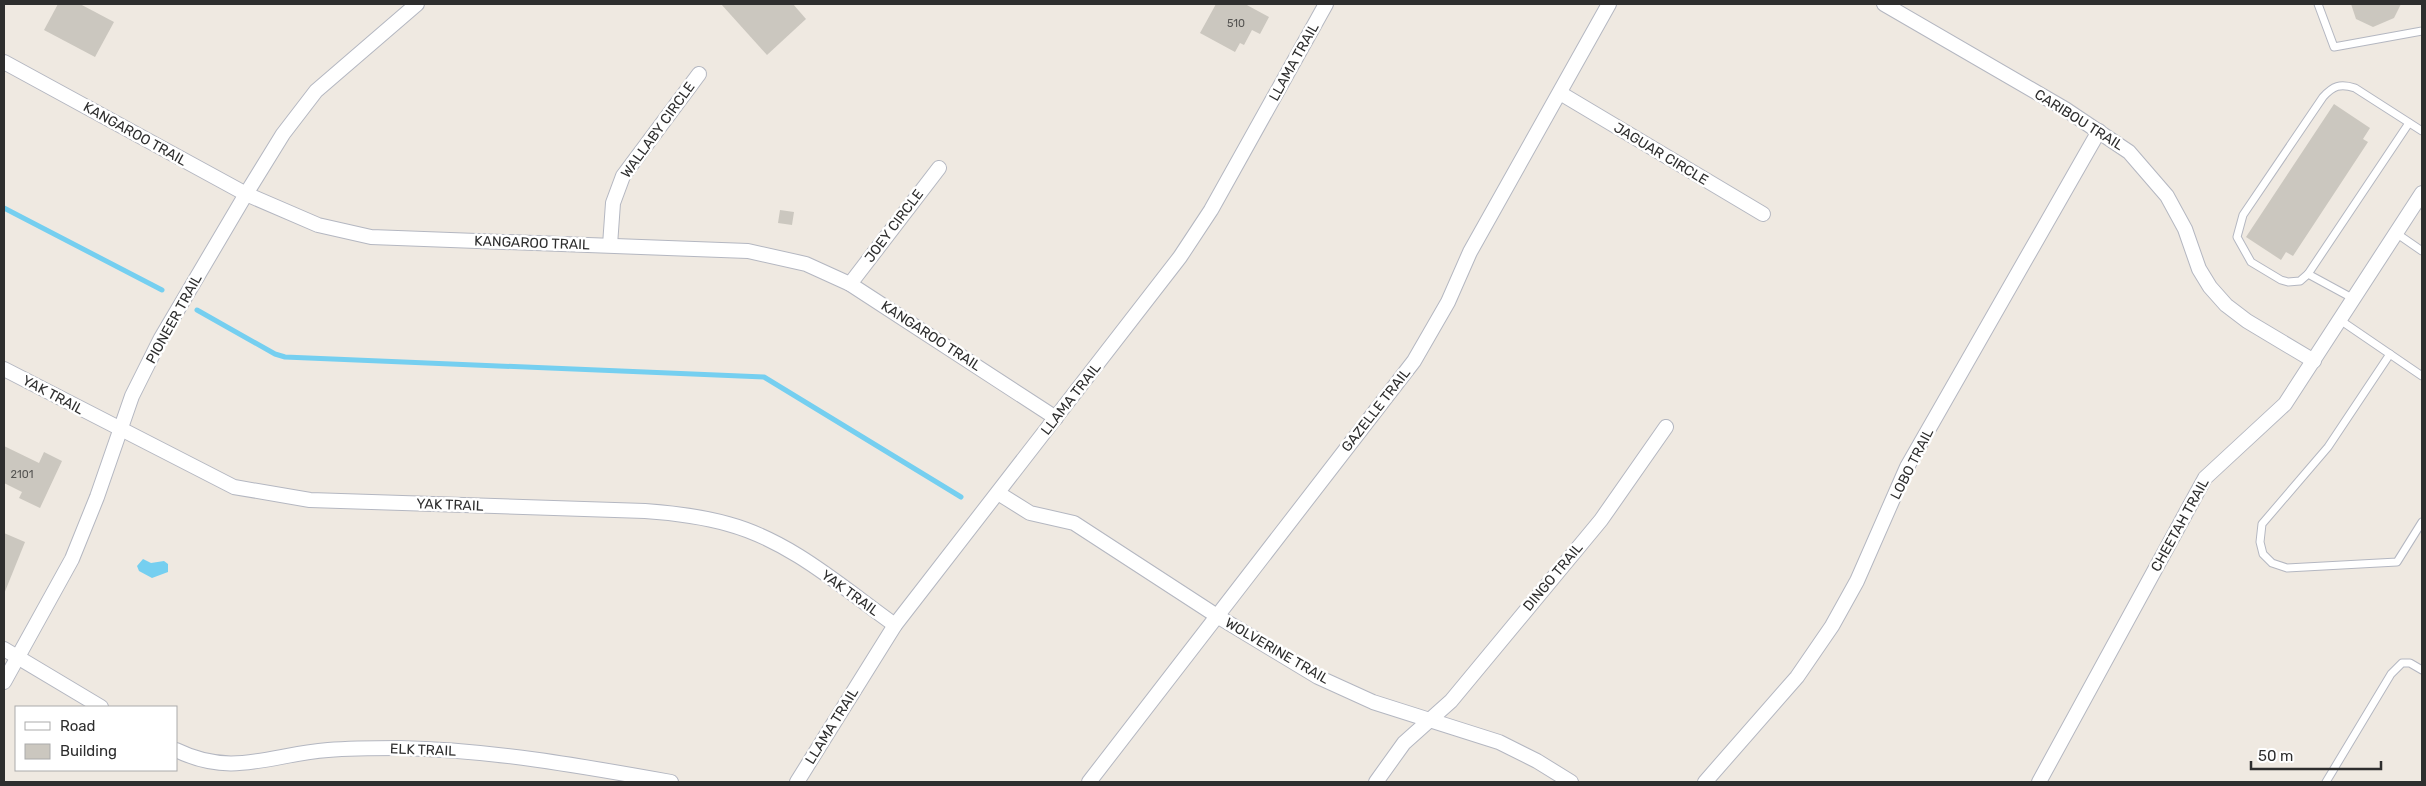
<svg xmlns="http://www.w3.org/2000/svg" width="2426" height="786" viewBox="0 0 2426 786" font-family="Rubik,sans-serif">
<style>
.water{fill:#75cff0}
.lines{fill:none;stroke-linecap:round;stroke-linejoin:round}
.stream{stroke:#75cff0;stroke-width:5}
.building{fill:#cbc7bf}
.service-casing{stroke:#b4b7c1;stroke-width:9}
.minor-casing{stroke:#b4b7c1;stroke-width:16}
.service{stroke:#fff;stroke-width:7}
.minor{stroke:#fff;stroke-width:14}
.labels{text-anchor:middle;dominant-baseline:central;stroke-width:5;stroke-linejoin:round;paint-order:stroke}
.number-label{font-size:11px;fill:#555452}
.street-label{font-size:14px;fill:#2e2e2e;stroke:#fff}
</style>
<rect width="100%" height="100%" fill="#efe9e1"/>
<polygon class="water" points="143,559 151,563 164,561 168,564 168,572 152,578 139,571 137,566"/>
<g class="lines">
<g class="stream">
<polyline points="4,208 162,290"/>
<polyline points="197,310 275,354 285,357 764,377 961,497"/>
</g>
</g>
<g class="building">
<polygon points="58,4 80,4 114,22 95,57 44,30"/>
<polygon points="721,4 793,4 806,19 767,55"/>
<polygon points="1216,4 1245,4 1269,17 1260,34 1252,30 1244,45 1240,43 1235,52 1200,33"/>
<polygon points="2351,4 2401,4 2394,18 2373,27 2356,19"/>
<polygon points="2334,104 2370,128 2363,139 2368,142 2293,256 2286,252 2281,260 2246,237"/>
<polygon points="780,210 794,212 792,225 778,223"/>
<polygon points="4,446 39,463 44,452 62,461 40,508 19,498 22,492 4,483"/>
<polygon points="4,533 25,542 4,594"/>
</g>
<g class="lines">
<g class="service-casing">
<g id="service">
<polyline points="2318,4 2334,47 2422,31"/>
<polyline points="2396,233 2422,251"/>
<polyline points="2308,274 2409,123"/>
<path d="M2354 299 2308 274 2300 281 2288 282 2281 280 2251 262 2237 237 2243 215 2323 97C2333 86 2340 83 2355 88L2422 131"/>
<polyline points="2340,320 2422,376"/>
<polyline points="2390,354 2328,447 2262,524 2260,542 2263,554 2272,563 2287,568 2397,562 2422,522"/>
<polyline points="2326,782 2391,674 2402,663 2410,663 2422,670"/>
</g>
</g>
<g class="minor-casing">
<g id="minor">
<polyline points="1884,4 2065,109 2129,152 2167,196 2185,229 2199,269 2210,287 2226,305 2247,321 2314,361"/>
<polyline points="4,62 246,194 318,225 371,237 748,251 806,264 850,284 1056,418"/>
<polyline points="1560,93 1763,214"/>
<polyline points="610,245 613,203 623,176 699,74"/>
<polyline points="850,284 939,168"/>
<path d="M4 369 234 487 310 500 645 511C673 513 700 516 728 524 791 541 843 588 895 625"/>
<polyline points="998,493 1030,513 1074,523 1217,616 1318,677 1373,702 1499,742 1537,761 1571,782"/>
<polyline points="4,649 101,707"/>
<polyline points="4,682 72,559 97,497 132,396 161,338 246,194 283,134 316,91 417,4"/>
<path d="M176 750C233 778 271 754 328 750 352 748 377 748 400 748 492 750 582 766 671 782"/>
<polyline points="797,782 895,625 1180,257 1211,210 1326,4"/>
<polyline points="1089,782 1414,361 1448,302 1470,252 1609,4"/>
<polyline points="1376,782 1404,743 1451,701 1601,520 1666,427"/>
<polyline points="1705,782 1797,677 1832,626 1857,581 1907,467 2099,131"/>
<polyline points="2039,782 2205,478 2285,404 2422,193"/>
</g>
</g>
<use href="#service" class="service"/>
<use href="#minor" class="minor"/>
</g>
<g class="labels">
<g class="number-label">
<text x="1236" y="23">510</text>
<text x="22" y="474">2101</text>
</g>
<g class="street-label">
<text transform="translate(1294 62) rotate(-61)">LLAMA TRAIL</text>
<text transform="translate(2079 120) rotate(32)">CARIBOU TRAIL</text>
<text transform="translate(658 130) rotate(-54)">WALLABY CIRCLE</text>
<text transform="translate(135 134) rotate(29)">KANGAROO TRAIL</text>
<text transform="translate(1661 154) rotate(31)">JAGUAR CIRCLE</text>
<text transform="translate(894 226) rotate(-53)">JOEY CIRCLE</text>
<text transform="translate(532 243) rotate(2)">KANGAROO TRAIL</text>
<text transform="translate(174 319) rotate(-61)">PIONEER TRAIL</text>
<text transform="translate(931 336) rotate(33)">KANGAROO TRAIL</text>
<text transform="translate(53 395) rotate(28)">YAK TRAIL</text>
<text transform="translate(1071 399) rotate(-52)">LLAMA TRAIL</text>
<text transform="translate(1376 410) rotate(-52)">GAZELLE TRAIL</text>
<text transform="translate(1912 464) rotate(-63)">LOBO TRAIL</text>
<text transform="translate(450 505) rotate(2)">YAK TRAIL</text>
<text transform="translate(2180 525) rotate(-61)">CHEETAH TRAIL</text>
<text transform="translate(1553 577) rotate(-50)">DINGO TRAIL</text>
<text transform="translate(850 593) rotate(36)">YAK TRAIL</text>
<text transform="translate(1277 651) rotate(30)">WOLVERINE TRAIL</text>
<text transform="translate(832 726) rotate(-58)">LLAMA TRAIL</text>
<text transform="translate(423 750) rotate(2)">ELK TRAIL</text>
</g>
</g>
<rect width="2426" height="786" fill="none" stroke="#2e2e2e" stroke-width="10"/>
<rect x="15" y="706" width="162" height="65" fill="#ffffff" stroke="#ababab"/>
<rect x="25" y="722" width="25" height="8" fill="#ffffff" stroke="#ababab"/>
<text x="60" y="731" font-size="15" fill="#2e2e2e">Road</text>
<rect x="25" y="744" width="25" height="15" fill="#cbc7bf" stroke="#ababab"/>
<text x="60" y="756" font-size="15" fill="#2e2e2e">Building</text>
<path d="M2251 761v8h130v-8" fill="none" stroke="#2e2e2e" stroke-width="2.5"/>
<text x="2258" y="761" font-size="15" fill="#2e2e2e" stroke="#ffffff" stroke-width="4" paint-order="stroke">50 m</text>
</svg>
